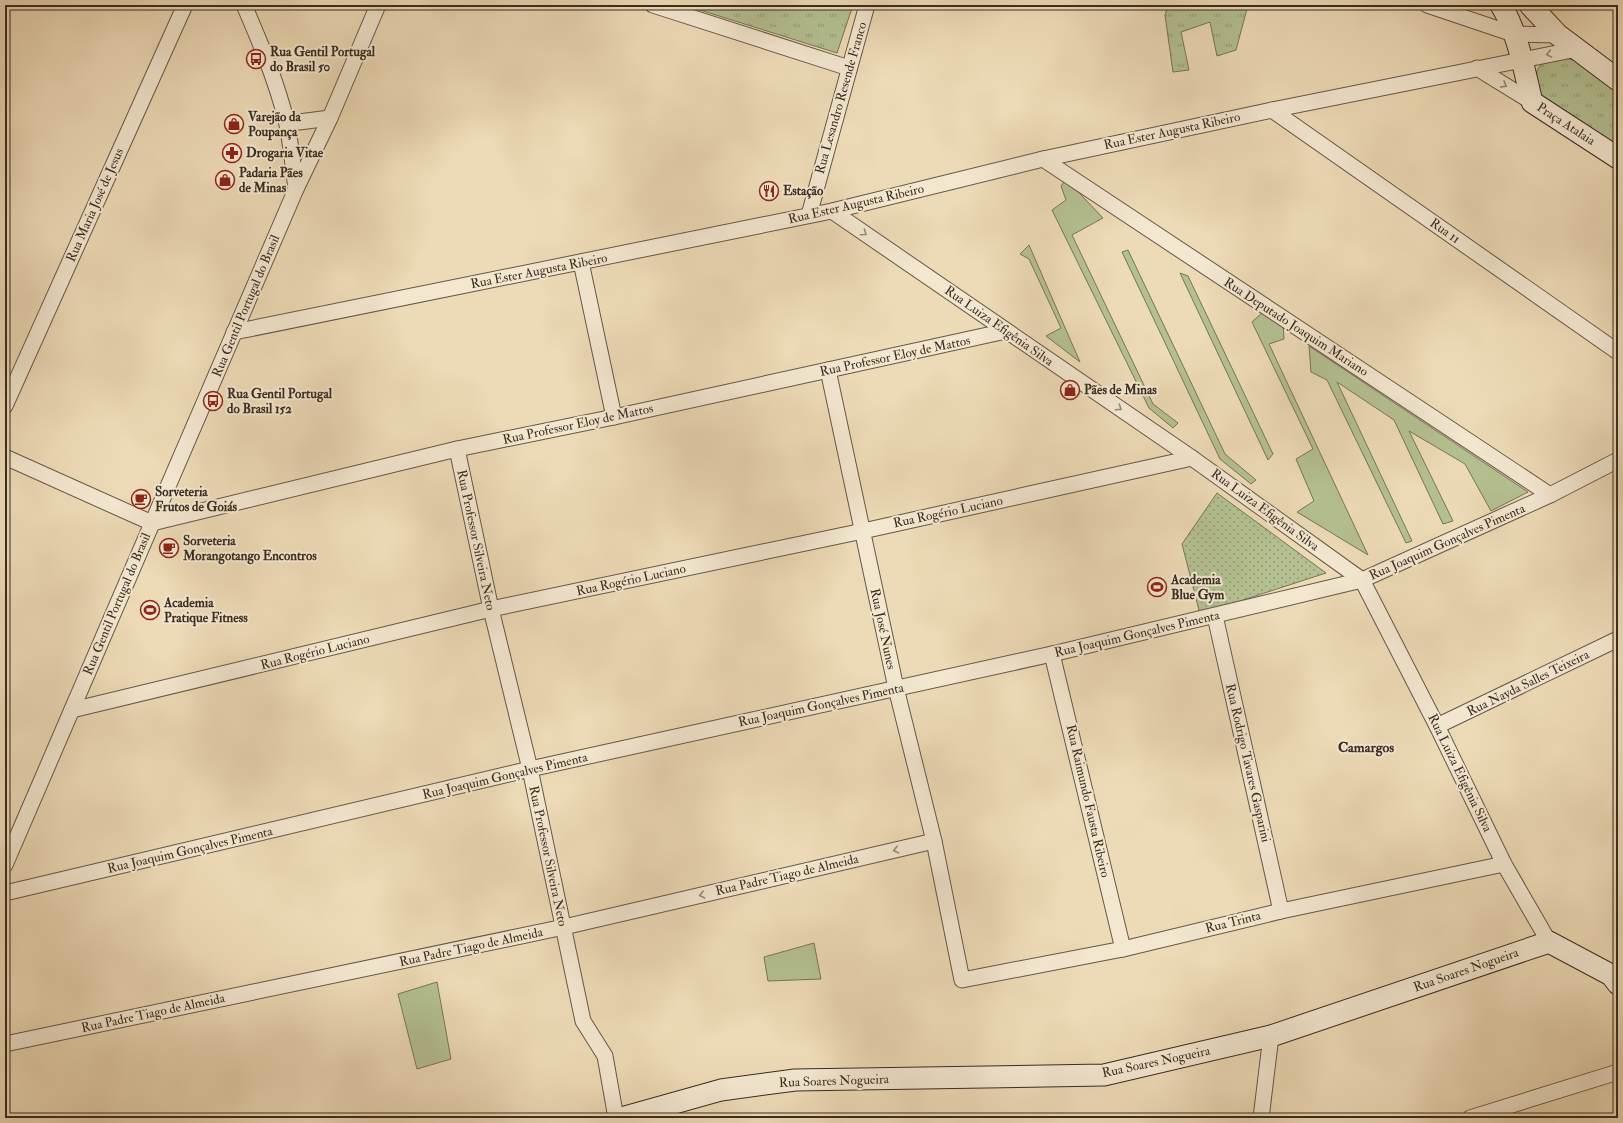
<svg xmlns="http://www.w3.org/2000/svg" width="1623" height="1123" viewBox="0 0 1623 1123" font-family="'IM FELL Double Pica',serif">
<style>
.grass{fill:url(#grass-dots);stroke:#767658}
.park{fill:url(#park-tufts);stroke:#767658}
.garden{fill:#b4c091;stroke:#767658}
.lines{fill:none;stroke-linecap:round;stroke-linejoin:round}
.street-casing{stroke:#665846;stroke-width:17}
.secondary-casing{stroke:#392d20;stroke-width:23}
.street{stroke:#f3e7d0;stroke-width:15}
.secondary{stroke:#f3e7d0;stroke-width:21}
.oneway{stroke:#968a78}
.labels{text-anchor:middle;dominant-baseline:central;stroke-width:4;stroke-linejoin:round;paint-order:stroke}
.poi-label{font-size:13px;font-weight:bold;fill:#392d20;stroke:#f3e7d0;text-anchor:start}
.street-label{font-size:13px;fill:#392d20;stroke:#f3e7d0}
.neighbourhood-label{font-size:14px;font-weight:bold;fill:#392d20;stroke:#f3e7d0}
</style>
<defs>
<pattern id="grass-dots" width="8" height="8" patternUnits="userSpaceOnUse"><rect width="8" height="8" fill="#b4c091"/><path d="M2 2h.1M6 6h.1" fill="none" stroke="#939c76" stroke-width="1.8" stroke-linecap="round"/></pattern>
<pattern id="park-tufts" width="24" height="20" patternUnits="userSpaceOnUse"><rect width="24" height="20" fill="#b4c091"/><path d="M3 7l-1-3M5 7V3M7 7l1-3M15 17l-1-3M17 17v-4M19 17l1-3" fill="none" stroke="#939c76"/></pattern>
</defs>
<rect width="100%" height="100%" fill="#eddab6"/>
<filter id="stains"><feTurbulence type="fractalNoise" baseFrequency=".005" numOctaves="4"/><feColorMatrix values="0 0 0 0 .2 0 0 0 0 .09 0 0 0 0 .02 0 0 0 .5 -.17"/></filter>
<radialGradient id="worn" r=".72"><stop offset=".6" stop-color="#630" stop-opacity="0"/><stop offset="1" stop-color="#630" stop-opacity=".3"/></radialGradient>
<polygon class="grass" points="1217,493 1326,573 1200,614 1182,544"/>
<g class="park">
<polygon points="684,5 853,5 837,53"/>
<polygon points="1168,5 1248,5 1236,50 1217,56 1210,22 1181,32 1189,70 1173,72 1165,15"/>
<path d="M1566 58 1577 61 1618 92V151L1544 100C1539 91 1530 70 1544 63 1550 60 1559 59 1566 58Z"/>
</g>
<g class="garden">
<polygon points="1066,179 1103,218 1072,235 1153,404 1178,423 1173,428 1149,408 1052,210 1066,200 1061,186"/>
<polygon points="1029,245 1080,362 1046,336 1061,328 1029,259 1020,254"/>
<polygon points="1128,250 1225,454 1256,480 1251,484 1220,459 1122,252"/>
<polygon points="1180,273 1188,276 1273,454 1268,460"/>
<polygon points="1264,311 1283,322 1284,339 1269,344 1368,555 1297,512 1314,501 1296,459 1313,449 1252,322"/>
<polygon points="1309,346 1528,492 1491,511 1465,464 1409,431 1453,521 1443,524 1394,420 1337,382 1412,541 1406,543 1327,380 1311,372"/>
<polygon points="814,943 821,979 768,981 764,957"/>
<polygon points="437,982 451,1059 417,1069 398,994"/>
</g>
<g class="lines">
<g class="street-casing">
<g id="street">
<path d="M244 5C260 42 276 80 286 120 291 143 293 166 296 189"/>
<polyline points="653,5 849,68"/>
<polyline points="1427,5 1513,34 1558,35"/>
<polyline points="1477,68 1532,102"/>
<polyline points="1272,110 1618,352"/>
<polyline points="286,120 299,122 330,118"/>
<polyline points="1043,159 1550,495"/>
<polyline points="832,211 1192,458 1362,580 1437,726 1504,864 1549,942"/>
<polyline points="809,215 867,5"/>
<polyline points="581,262 614,417"/>
<polyline points="234,332 832,211 1043,159 1272,110 1577,49"/>
<polyline points="828,370 896,688 934,841 962,980 1123,949 1281,911 1504,864"/>
<polyline points="5,406 185,5"/>
<polyline points="457,449 491,609 530,769 583,1021 605,1056 616,1118"/>
<polyline points="5,457 152,523 457,449 614,417 1006,331"/>
<polyline points="1215,616 1281,911"/>
<polyline points="1052,654 1123,949"/>
<polyline points="72,710 491,609 863,531 1192,458"/>
<polyline points="1437,726 1618,639"/>
<polyline points="5,865 296,189 330,118 378,5"/>
<polyline points="5,893 530,769 1052,654 1362,580 1550,495 1618,460"/>
<polyline points="5,1044 564,927 934,841"/>
<polyline points="1261,1118 1271,1036"/>
<polyline points="1470,1118 1618,1072"/>
</g>
</g>
<g class="secondary-casing">
<g id="secondary">
<path d="M1501 5C1518 33 1524 70 1532 102L1618 158"/>
<polyline points="1530,5 1558,35 1618,80"/>
<polyline points="621,1118 721,1090 795,1080 1104,1075 1271,1036 1549,942 1611,975 1618,984"/>
</g>
</g>
<use href="#street" class="street"/>
<use href="#secondary" class="secondary"/>
</g>
<defs><path id="oneway-chevron" d="M-2-3.5L2.5 0L-2 3.5" fill="none" stroke-width="1.6" stroke-linecap="round" stroke-linejoin="round"/></defs>
<g class="oneway">
<use href="#oneway-chevron" transform="translate(1549 54) rotate(170)"/>
<use href="#oneway-chevron" transform="translate(1504 85) rotate(31)"/>
<use href="#oneway-chevron" transform="translate(864 233) rotate(35)"/>
<use href="#oneway-chevron" transform="translate(1119 408) rotate(34)"/>
<use href="#oneway-chevron" transform="translate(896 850) rotate(167)"/>
<use href="#oneway-chevron" transform="translate(702 895) rotate(167)"/>
</g>
<defs>
<g id="bus-ring" transform="scale(1)"><circle r="9.5" fill="#f3e7d0" stroke="#8f2418" stroke-width="1.5"/><path d="M-5-6H5V4H4V6H2V4H-2V6H-4V4H-5ZM-3.5-4V0h7V-4ZM-3.5 1.2v1.5H-2V1.2ZM2 1.2v1.5H3.5V1.2Z" fill="#8f2418"/></g>
<g id="shop-ring" transform="scale(1)"><circle r="9.5" fill="#f3e7d0" stroke="#8f2418" stroke-width="1.5"/><path d="M-5-2.5h2.3a2.7 3.5 0 0 1 5.4 0H5L5.5 6h-11ZM-1.5-2.5h3a1.5 2.3 0 0 0-3 0Z" fill="#8f2418"/></g>
<g id="pharmacy-ring" transform="scale(1)"><circle r="9.5" fill="#f3e7d0" stroke="#8f2418" stroke-width="1.5"/><path d="M-2-6h4v4h4v4h-4v4h-4v-4h-4v-4h4Z" fill="#8f2418"/></g>
<g id="restaurant-ring" transform="scale(1)"><circle r="9.5" fill="#f3e7d0" stroke="#8f2418" stroke-width="1.5"/><path d="M-5-6h1v4h1v-4h1v4h1v-4h1v5L-1.5 .5V6h-2V.5L-5-1ZM5-6V6H3V1.5H1.5Q1.5-4 5-6Z" fill="#8f2418"/></g>
<g id="cafe-ring" transform="scale(1)"><circle r="9.5" fill="#f3e7d0" stroke="#8f2418" stroke-width="1.5"/><path d="M-5.5-4.5H6V0H3Q3 3.5 0 3.5H-2.5Q-5.5 3.5-5.5 0ZM3-3.2v2h1.7v-2ZM-6 4.5H4V6H-6Z" fill="#8f2418"/></g>
<g id="stadium-ring" transform="scale(1)"><circle r="9.5" fill="#f3e7d0" stroke="#8f2418" stroke-width="1.5"/><path d="M0-5a6.5 5 0 1 0 0 10a6.5 5 0 1 0 0-10ZM-3.5-1.8h7v3.6h-7Z" fill="#8f2418"/></g>
</defs>
<g fill-rule="evenodd">
<use href="#bus-ring" x="256" y="59"/>
<use href="#shop-ring" x="234" y="124"/>
<use href="#pharmacy-ring" x="232" y="153"/>
<use href="#shop-ring" x="225" y="180"/>
<use href="#restaurant-ring" x="769" y="191"/>
<use href="#shop-ring" x="1070" y="390"/>
<use href="#bus-ring" x="213" y="401"/>
<use href="#cafe-ring" x="141" y="499"/>
<use href="#cafe-ring" x="169" y="548"/>
<use href="#stadium-ring" x="1157" y="587"/>
<use href="#stadium-ring" x="150" y="610"/>
</g>
<g class="labels">
<g class="poi-label">
<text x="270" y="52">Rua Gentil Portugal<tspan x="270" dy="15">do Brasil 50</tspan></text>
<text x="248" y="117">Varejão da<tspan x="248" dy="15">Poupança</tspan></text>
<text x="246" y="153">Drogaria Vitae</text>
<text x="239" y="173">Padaria Pães<tspan x="239" dy="15">de Minas</tspan></text>
<text x="783" y="191">Estação</text>
<text x="1084" y="390">Pães de Minas</text>
<text x="227" y="394">Rua Gentil Portugal<tspan x="227" dy="15">do Brasil 152</tspan></text>
<text x="155" y="492">Sorveteria<tspan x="155" dy="15">Frutos de Goiás</tspan></text>
<text x="183" y="541">Sorveteria<tspan x="183" dy="15">Morangotango Encontros</tspan></text>
<text x="1171" y="580">Academia<tspan x="1171" dy="15">Blue Gym</tspan></text>
<text x="164" y="603">Academia<tspan x="164" dy="15">Pratique Fitness</tspan></text>
</g>
<g class="street-label">
<text transform="translate(841 98) rotate(-74)">Rua Lesandro Resende Franco</text>
<text transform="translate(1566 124) rotate(33)">Praça Atalaia</text>
<text transform="translate(1172 131) rotate(-12)">Rua Ester Augusta Ribeiro</text>
<text transform="translate(856 204) rotate(-13)">Rua Ester Augusta Ribeiro</text>
<text transform="translate(95 205) rotate(-66)">Rua Maria José de Jesus</text>
<text transform="translate(1445 231) rotate(35)">Rua 11</text>
<text transform="translate(539 271) rotate(-11)">Rua Ester Augusta Ribeiro</text>
<text transform="translate(246 306) rotate(-67)">Rua Gentil Portugal do Brasil</text>
<text transform="translate(999 326) rotate(35)">Rua Luiza Efigênia Silva</text>
<text transform="translate(1296 327) rotate(33)">Rua Deputado Joaquim Mariano</text>
<text transform="translate(895 356) rotate(-12)">Rua Professor Eloy de Mattos</text>
<text transform="translate(578 424) rotate(-12)">Rua Professor Eloy de Mattos</text>
<text transform="translate(1265 510) rotate(36)">Rua Luiza Efigênia Silva</text>
<text transform="translate(948 512) rotate(-12)">Rua Rogério Luciano</text>
<text transform="translate(476 540) rotate(78)">Rua Professor Silveira Neto</text>
<text transform="translate(1447 542) rotate(-24)">Rua Joaquim Gonçalves Pimenta</text>
<text transform="translate(631 580) rotate(-12)">Rua Rogério Luciano</text>
<text transform="translate(117 604) rotate(-67)">Rua Gentil Portugal do Brasil</text>
<text transform="translate(883 629) rotate(78)">Rua José Nunes</text>
<text transform="translate(1137 634) rotate(-13)">Rua Joaquim Gonçalves Pimenta</text>
<text transform="translate(315 652) rotate(-14)">Rua Rogério Luciano</text>
<text transform="translate(1528 683) rotate(-26)">Rua Nayda Salles Teixeira</text>
<text transform="translate(821 705) rotate(-12)">Rua Joaquim Gonçalves Pimenta</text>
<text transform="translate(1248 763) rotate(77)">Rua Rodrigo Tavares Gasparini</text>
<text transform="translate(1460 773) rotate(64)">Rua Luiza Efigênia Silva</text>
<text transform="translate(505 776) rotate(-13)">Rua Joaquim Gonçalves Pimenta</text>
<text transform="translate(1088 801) rotate(77)">Rua Raimundo Fausta Ribeiro</text>
<text transform="translate(190 850) rotate(-13)">Rua Joaquim Gonçalves Pimenta</text>
<text transform="translate(548 856) rotate(78)">Rua Professor Silveira Neto</text>
<text transform="translate(787 875) rotate(-13)">Rua Padre Tiago de Almeida</text>
<text transform="translate(1233 922) rotate(-14)">Rua Trinta</text>
<text transform="translate(471 947) rotate(-12)">Rua Padre Tiago de Almeida</text>
<text transform="translate(1466 970) rotate(-19)">Rua Soares Nogueira</text>
<text transform="translate(153 1013) rotate(-12)">Rua Padre Tiago de Almeida</text>
<text transform="translate(1156 1062) rotate(-12)">Rua Soares Nogueira</text>
<text transform="translate(834 1081) rotate(-2)">Rua Soares Nogueira</text>
</g>
<g class="neighbourhood-label">
<text x="1366" y="747">Camargos</text>
</g>
</g>
<rect width="1623" height="1123" fill="none" stroke="#eddab6" stroke-width="20"/>
<rect x="6" y="6" width="1611" height="1111" fill="none" stroke="#392d20" stroke-width="2"/>
<rect x="10" y="10" width="1603" height="1103" fill="none" stroke="#392d20"/>
<rect width="100%" height="100%" filter="url(#stains)"/>
<rect width="100%" height="100%" fill="url(#worn)"/>
</svg>
